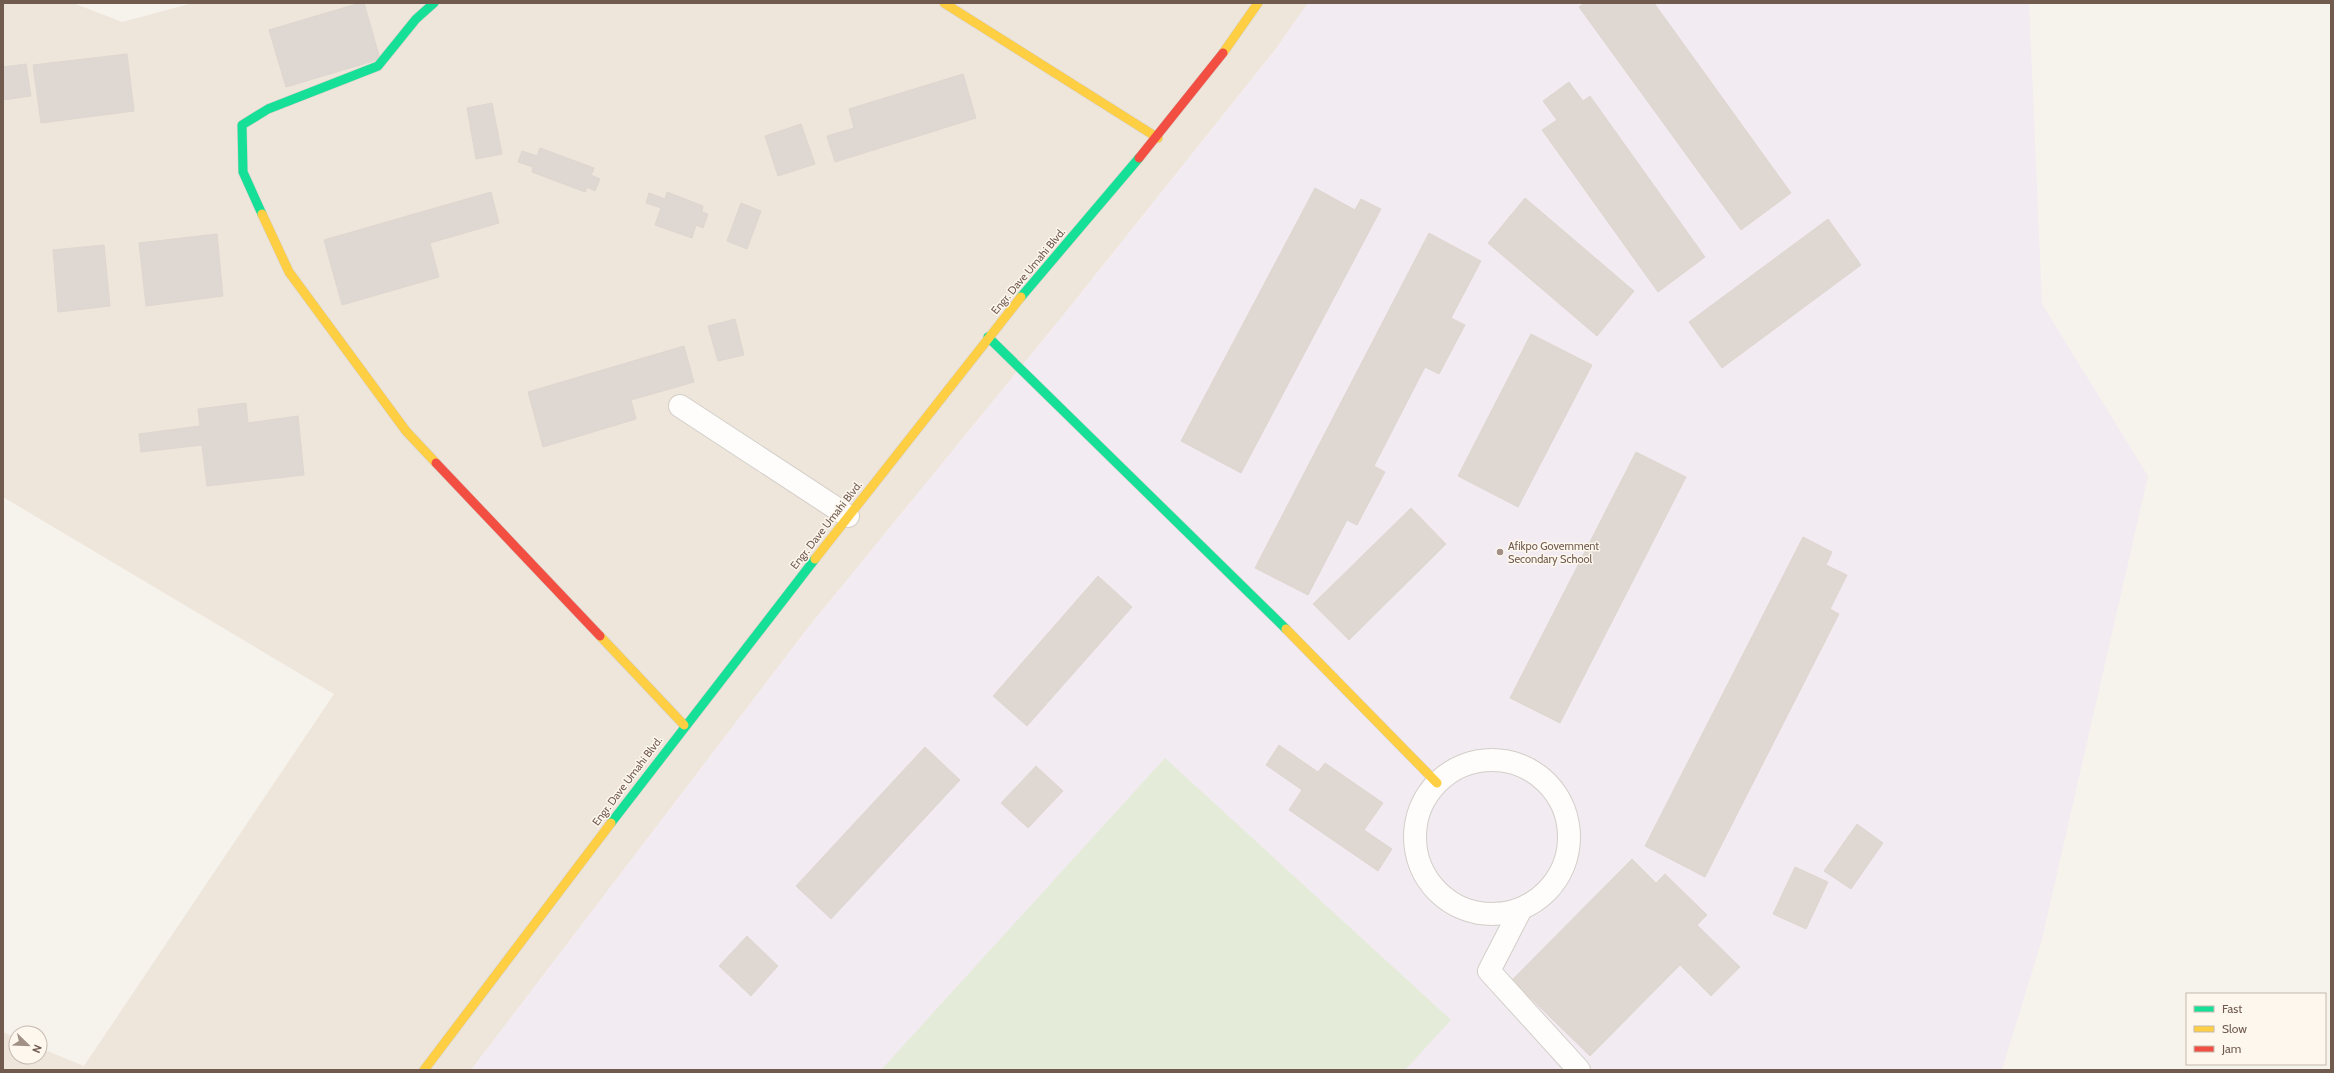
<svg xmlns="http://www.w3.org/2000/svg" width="2334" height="1073" viewBox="0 0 2334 1073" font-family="Cabin,sans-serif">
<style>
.residential{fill:#eee5db}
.education{fill:#f3ebf2}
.green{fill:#e4ebd8}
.building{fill:#dfd8d2;stroke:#ded6cf}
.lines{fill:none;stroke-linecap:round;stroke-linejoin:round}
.street-casing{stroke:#d3cec8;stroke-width:24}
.fast-casing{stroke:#d5cfc9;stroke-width:10}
.slow-casing{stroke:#d5cfc9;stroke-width:10}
.jam-casing{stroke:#d5cfc9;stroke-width:10}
.street{stroke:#fefdfc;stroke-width:22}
.fast{stroke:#16e098;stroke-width:9}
.slow{stroke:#ffcf43;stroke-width:9}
.jam{stroke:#f24e42;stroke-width:9}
.poi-dot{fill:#a09086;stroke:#fdf7ee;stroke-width:1.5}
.labels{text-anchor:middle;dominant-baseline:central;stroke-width:3;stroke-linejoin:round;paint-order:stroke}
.street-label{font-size:11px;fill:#715b4f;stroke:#fdf7ee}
.poi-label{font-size:11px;fill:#715b4f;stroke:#fdf7ee;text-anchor:start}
</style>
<rect width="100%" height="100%" fill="#f6f2ec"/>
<polygon class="residential" points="3,3 73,3 122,22 193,3 1308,3 1275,50 1065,313 807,629 471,1070 3,1070 3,1032 16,1038 16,1057 40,1057 40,1048 84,1066 334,694 3,497"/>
<polygon class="education" points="1308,3 2029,3 2042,304 2148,476 2042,939 2002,1070 471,1070 807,629 1065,313 1275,50"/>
<polygon class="green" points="1165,758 1451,1020 1405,1070 881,1070"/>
<g class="building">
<polygon points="360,3 364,3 380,59 286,87 269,30"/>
<polygon points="1585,3 1654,3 1791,193 1741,230 1579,7"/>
<polygon points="127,54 134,111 41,123 33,65"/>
<polygon points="26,64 31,96 3,100 3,67"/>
<polygon points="963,74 976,118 835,162 827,136 854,128 849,109"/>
<polygon points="1569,82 1583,101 1590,96 1705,257 1658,292 1542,130 1557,120 1543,101"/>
<polygon points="492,103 502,154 476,159 467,108"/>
<polygon points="801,124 815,164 778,176 765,136"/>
<polygon points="540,148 594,168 591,175 600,179 595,191 587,187 585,192 532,172 533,167 518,162 522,151 537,156"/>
<polygon points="1315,188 1355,210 1361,199 1381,209 1241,473 1181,441"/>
<polygon points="491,192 499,223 430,243 439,277 342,305 324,240"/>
<polygon points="667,192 703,206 702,212 708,214 703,228 696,225 692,238 655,225 661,208 646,203 649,193 665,199"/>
<polygon points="1525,198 1634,291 1597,336 1488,243"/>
<polygon points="741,203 761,211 747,249 727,241"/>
<polygon points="1828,219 1861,265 1722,368 1689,322"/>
<polygon points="1429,233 1481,261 1451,318 1465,325 1439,374 1425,367 1374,466 1385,472 1357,525 1347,520 1308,595 1255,568"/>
<polygon points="217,234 223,296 146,306 139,243"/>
<polygon points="104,245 110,306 58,312 53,250"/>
<polygon points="735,319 744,355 718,361 708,326"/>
<polygon points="1531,334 1592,365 1518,507 1458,476"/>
<polygon points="684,346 694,382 631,400 636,419 543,447 528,392"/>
<polygon points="246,403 248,423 298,416 304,475 207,486 202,445 141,452 139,434 200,426 198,409"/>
<polygon points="1636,452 1686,477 1560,723 1510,698"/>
<polygon points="1411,508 1446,544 1349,640 1313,604"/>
<polygon points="1803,537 1832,552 1826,565 1847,575 1830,609 1839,614 1705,877 1645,846"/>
<polygon points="1098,576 1132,607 1027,726 993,696"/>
<polygon points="1279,745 1318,772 1325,763 1383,803 1364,830 1392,849 1378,871 1289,810 1302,790 1266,765"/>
<polygon points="925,747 960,780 831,919 796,886"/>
<polygon points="1036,766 1063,791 1028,828 1001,803"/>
<polygon points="1857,824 1883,843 1851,889 1824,871"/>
<polygon points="1632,859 1656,883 1665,874 1707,915 1697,925 1740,967 1711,996 1680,965 1590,1056 1512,980"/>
<polygon points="1795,867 1828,882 1806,929 1773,914"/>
<polygon points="747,936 778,966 751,996 719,966"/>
</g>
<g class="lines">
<g class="street-casing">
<g id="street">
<polyline points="680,406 848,516"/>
<circle cx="1492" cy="837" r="77"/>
<polyline points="1521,909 1489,971 1579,1070"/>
</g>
</g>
<g class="fast-casing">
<g id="fast">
<polyline points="262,214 243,172 242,125 268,109 378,66 416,19 434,3"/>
<polyline points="1021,297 1139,158"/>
<polyline points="988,337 1286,629"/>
<polyline points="611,823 815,559"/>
</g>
</g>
<g class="slow-casing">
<g id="slow">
<polyline points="944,3 1158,138"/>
<polyline points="1223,53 1258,3"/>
<polyline points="262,214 289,272 406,431 436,463"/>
<polyline points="815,559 1021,297"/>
<polyline points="1286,629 1437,783"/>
<polyline points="600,636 684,725"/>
<polyline points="424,1070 611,823"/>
</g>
</g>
<g class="jam-casing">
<g id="jam">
<polyline points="1139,158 1223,53"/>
<polyline points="436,463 600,636"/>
</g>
</g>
<use href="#street" class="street"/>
<use href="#fast" class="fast"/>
<use href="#slow" class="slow"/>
<use href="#jam" class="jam"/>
</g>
<circle class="poi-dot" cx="1500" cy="552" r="4"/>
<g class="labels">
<g class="street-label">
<text transform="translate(1028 271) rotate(-50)">Engr. Dave Umahi Blvd.</text>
<text transform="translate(826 525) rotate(-52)">Engr. Dave Umahi Blvd.</text>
<text transform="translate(627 781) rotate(-53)">Engr. Dave Umahi Blvd.</text>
</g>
<g class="poi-label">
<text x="1508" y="546">Afikpo Government<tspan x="1508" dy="13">Secondary School</tspan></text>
</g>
</g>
<rect width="2334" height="1073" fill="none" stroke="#715b4f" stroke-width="8"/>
<rect x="2186" y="993" width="140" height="72" fill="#fdf7ee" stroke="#c5b9ae"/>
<rect x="2194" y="1006" width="20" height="6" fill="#16e098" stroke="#c5b9ae"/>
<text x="2222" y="1013" font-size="12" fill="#715b4f">Fast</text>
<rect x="2194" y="1026" width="20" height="6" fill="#ffcf43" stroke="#c5b9ae"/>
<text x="2222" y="1033" font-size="12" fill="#715b4f">Slow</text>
<rect x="2194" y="1046" width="20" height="6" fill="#f24e42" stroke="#c5b9ae"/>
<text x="2222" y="1053" font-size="12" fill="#715b4f">Jam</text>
<g transform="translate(28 1045) rotate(113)"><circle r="19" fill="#fdf7ee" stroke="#c5b9ae"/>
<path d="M0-3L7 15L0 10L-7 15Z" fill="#a09086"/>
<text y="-6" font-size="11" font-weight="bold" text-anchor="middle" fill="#715b4f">N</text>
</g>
</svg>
